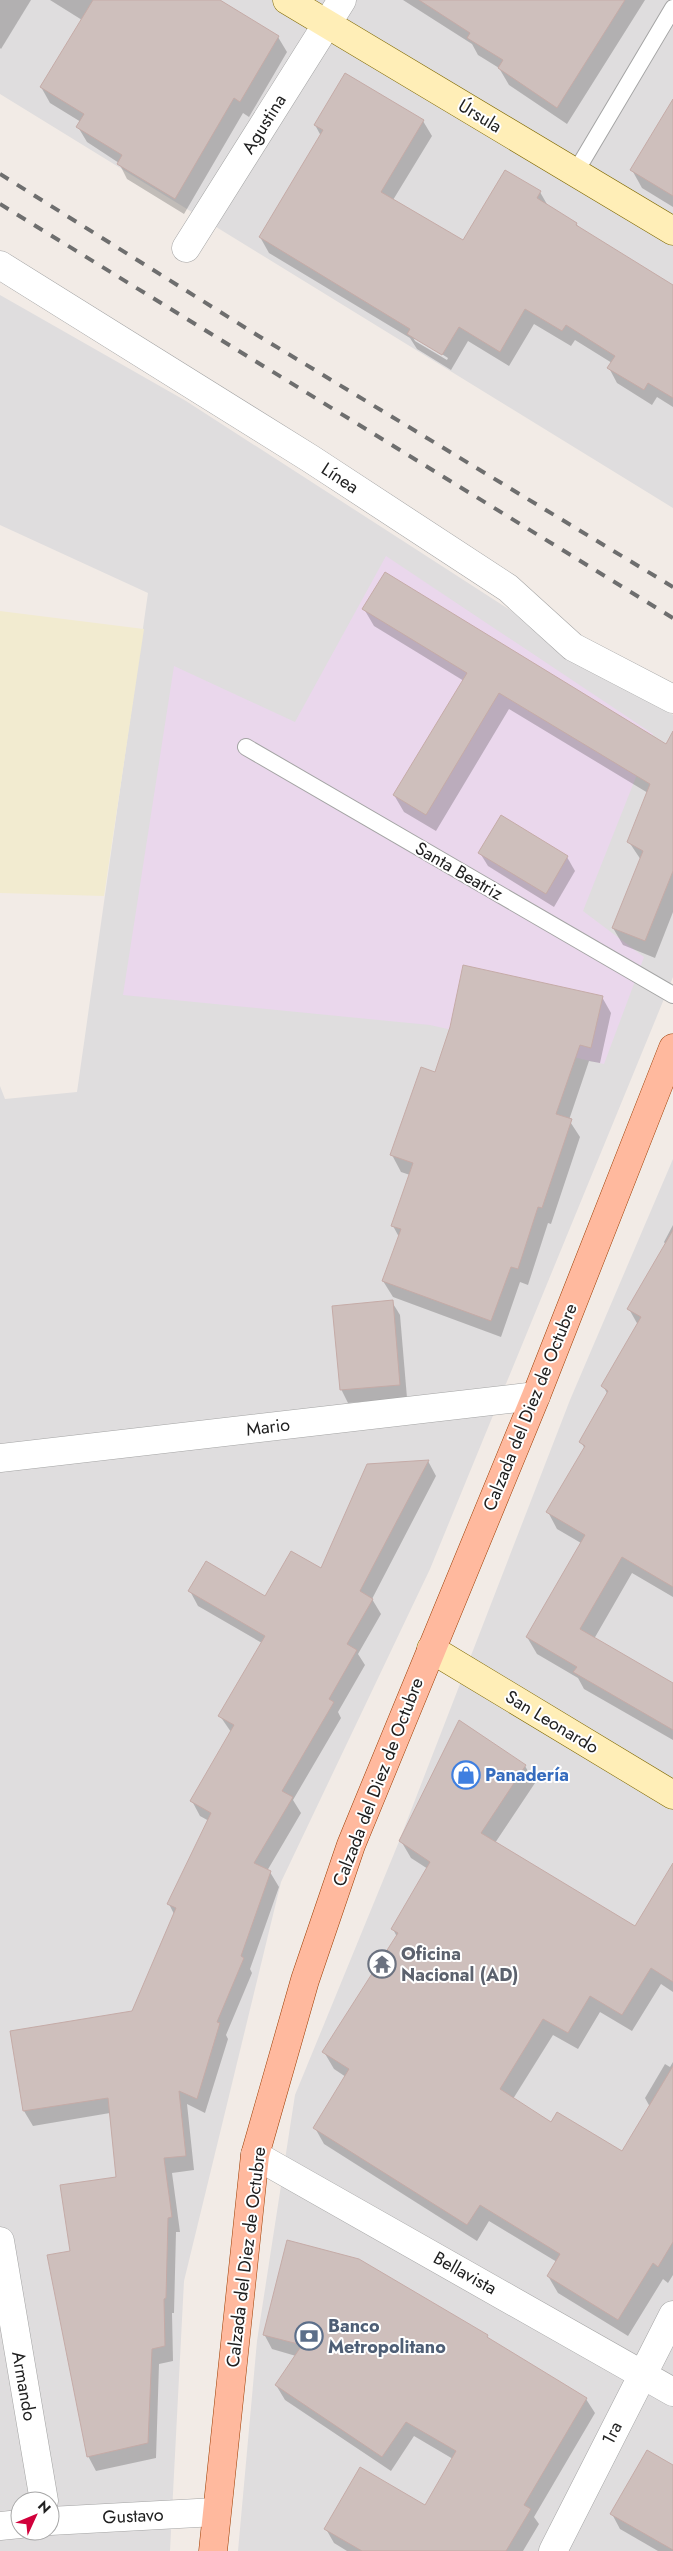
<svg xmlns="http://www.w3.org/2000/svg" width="673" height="2551" viewBox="0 0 673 2551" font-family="Jost,sans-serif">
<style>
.residential{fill:#dfddde;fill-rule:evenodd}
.industrial{fill:#ead7ec}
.farmland{fill:#f2ebd0}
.shadow{fill:#0003;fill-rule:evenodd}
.building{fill:#cebfbc;stroke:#c5aba7}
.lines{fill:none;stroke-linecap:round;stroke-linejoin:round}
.lane-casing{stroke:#a4a4a4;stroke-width:18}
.street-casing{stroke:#a4a4a4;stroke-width:29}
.secondary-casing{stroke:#7f6800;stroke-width:29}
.primary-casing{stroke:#9d3c00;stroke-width:29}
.lane{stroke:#fff;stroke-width:16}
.street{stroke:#fff;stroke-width:28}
.secondary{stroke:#ffeeb7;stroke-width:28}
.primary{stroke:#ffb99e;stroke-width:28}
.rail{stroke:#6e6e6e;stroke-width:4;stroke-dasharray:10 10;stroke-linecap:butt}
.labels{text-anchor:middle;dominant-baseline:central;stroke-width:4;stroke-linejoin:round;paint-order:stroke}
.street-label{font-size:18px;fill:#202020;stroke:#fff}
.shop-label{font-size:18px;font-weight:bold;fill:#366cbe;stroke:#fff;text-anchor:start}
.worship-label{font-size:18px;font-weight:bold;fill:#5b616d;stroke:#fff;text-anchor:start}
.service-label{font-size:18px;font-weight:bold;fill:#4e5e75;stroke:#fff;text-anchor:start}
</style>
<rect width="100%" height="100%" fill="#f2ebe6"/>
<g class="residential">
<polygon points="0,0 673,0 673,508 0,94"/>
<path d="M0 295 186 401 673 715V977L430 1569 281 1882 184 2281 170 2551H0V1086L5 1099 77 1092 148 593 0 525ZM20 2501H50V2531H20Z"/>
<polygon points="673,1159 673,2551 238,2551 257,2341 295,2095 398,1844 570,1400"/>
</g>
<polygon class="industrial" points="386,556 653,734 583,911 644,957 604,1064 430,1025 123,995 174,666 295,722"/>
<polygon class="farmland" points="0,611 144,629 104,896 0,893"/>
<g class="shadow">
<polygon points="0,0 31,0 1,49 0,48"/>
<polygon points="50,0 211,0 278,37 287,52 249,117 243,113 184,214 127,179 119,163 87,142 78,127 81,122 50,103 41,87 82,20"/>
<polygon points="403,0 645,0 567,124 509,85 499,68 478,55 472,44"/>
<polygon points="673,102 673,207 642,188 632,170"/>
<path d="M423 121 432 136 393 200 463 242 540 192 548 206 576 223 579 228 673 286V407L657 397 652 405 617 383 609 368 612 363 575 340 571 346 534 324 509 366 468 341 451 370 417 349 410 338 269 253 260 237 321 136 315 125ZM412 335 448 358 447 360 415 341Z"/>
<polygon points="364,609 667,745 673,743 673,912 655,958 623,945 613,928 641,860 629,842 648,793 509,709 436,831 404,812 394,795 464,681 374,626"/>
<polygon points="501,817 567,857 575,871 554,907 488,866 480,853"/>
<polygon points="602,997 611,1013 600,1063 589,1061 569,1120 580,1137 551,1224 548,1223 528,1285 520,1282 501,1337 393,1297 383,1281 399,1237 393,1226 410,1175 401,1172 392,1155 436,1073"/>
<polygon points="673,1225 673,1597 632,1573 594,1639 673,1684 673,1740 584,1689 578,1678 537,1654 527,1637 581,1543 557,1529 548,1512 585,1449 581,1442 608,1395 603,1386 638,1325 629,1309 666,1245 664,1242"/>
<polygon points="392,1302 400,1315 407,1398 348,1403 341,1389"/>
<polygon points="428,1461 436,1476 372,1599 381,1614 358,1654 365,1665 338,1712 341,1718 293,1800 301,1813 267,1871 270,1872 279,1887 250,1969 252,1973 226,2035 228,2039 205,2113 187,2104 194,2170 172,2173 180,2232 176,2232 174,2313 172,2313 173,2361 159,2364 156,2458 96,2471 88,2456 71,2252 117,2179 110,2113 33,2126 24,2111 11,2032 133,2013 174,1914 169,1904 209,1821 200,1816 192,1801 231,1732 220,1716 262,1643 198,1606 190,1591 265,1597 321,1570"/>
<polygon points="525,1766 535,1783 495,1843 636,1928 673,1893 673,1992 661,1984 632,2031 600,2012 578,2049 553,2035 513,2099 551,2124 622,2153 650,2107 645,2098 665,2064 670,2067 673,2062 673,2275 668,2283 663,2279 628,2336 558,2293 548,2276 557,2262 489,2221 477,2241 324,2144 315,2128 346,2077 334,2069 324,2052 397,1937 393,1929 428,1869 411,1858 401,1841"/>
<polygon points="264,2334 487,2336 490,2341 586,2399 595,2413 534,2517 539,2524 523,2551 347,2551 334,2543 326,2529 425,2506 453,2459 414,2436 391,2471 285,2400 276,2385 296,2356 272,2349"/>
<polygon points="673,2467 673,2551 658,2551 620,2529 612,2514"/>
</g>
<g class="building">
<polygon points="93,0 220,0 279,36 240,102 234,98 175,199 117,164 122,155 76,127 84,114 40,87"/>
<polygon points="419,0 625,0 557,108 498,68 503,60 467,38 470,33"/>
<polygon points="345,73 424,120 381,192 463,240 505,170 541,191 537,198 577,223 576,225 673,285 673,398 648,383 644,390 607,368 615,356 566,325 562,331 525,309 500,352 459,327 442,355 407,334 410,329 259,237 323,130 314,125"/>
<polygon points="673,99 673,196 630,170"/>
<polygon points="385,572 666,744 673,731 673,871 645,941 612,928 643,851 627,842 650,784 499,693 426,815 393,795 467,673 362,609"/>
<polygon points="501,815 568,856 546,894 478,853"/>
<polygon points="463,965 603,996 591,1048 580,1045 556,1114 572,1119 542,1208 538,1207 518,1269 511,1267 491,1321 382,1281 401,1229 391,1226 413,1163 390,1155 421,1067 435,1072 450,1027"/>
<polygon points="673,1230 673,1587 622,1557 580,1629 673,1683 673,1730 573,1672 577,1667 526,1637 585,1535 546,1512 585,1446 579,1442 608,1391 601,1386 641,1317 627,1309"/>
<polygon points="393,1300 400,1385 340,1390 332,1306"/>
<polygon points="429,1460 360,1591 373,1599 347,1644 357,1650 329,1699 334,1702 282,1791 293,1797 254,1863 271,1871 241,1956 244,1958 217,2022 220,2023 197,2099 179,2091 186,2156 164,2158 172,2217 168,2218 166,2298 164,2299 165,2346 152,2349 148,2443 87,2457 47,2255 70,2251 60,2185 116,2177 108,2098 23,2111 10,2031 132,2011 176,1908 167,1904 211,1813 190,1801 234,1725 218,1716 265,1636 188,1591 206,1561 265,1596 291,1551 321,1568 367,1464"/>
<polygon points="459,1720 526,1765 481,1833 635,1926 673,1863 673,1982 651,1968 622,2015 590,1996 568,2033 543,2019 500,2089 551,2122 557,2112 622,2151 673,2066 673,2242 658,2267 653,2263 618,2320 547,2276 560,2254 480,2205 467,2225 313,2128 349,2069 322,2052 398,1933 391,1929 430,1862 399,1841"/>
<polygon points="287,2240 359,2259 488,2335 487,2337 587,2398 524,2505 531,2509 506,2551 362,2551 324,2529 360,2467 425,2505 456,2451 406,2422 382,2457 275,2385 302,2345 263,2335"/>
<polygon points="647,2450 673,2465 673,2550 610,2514"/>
</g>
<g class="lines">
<g class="lane-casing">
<g id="lane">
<polyline points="575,173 673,8"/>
<polyline points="246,747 673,995"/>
</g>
</g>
<g class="street-casing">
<g id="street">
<polyline points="186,248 342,0"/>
<polyline points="0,265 311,459 508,588 573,647 673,699"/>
<polyline points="0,1458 536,1396"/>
<polyline points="255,2155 673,2392"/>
<polyline points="0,2241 44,2501"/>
<polyline points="50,2521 216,2512"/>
<polyline points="0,2526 20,2524"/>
<polyline points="553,2551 673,2315"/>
</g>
</g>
<g class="secondary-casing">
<g id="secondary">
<polyline points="287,0 673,231"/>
<polyline points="431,1649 673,1795"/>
</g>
</g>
<g class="primary-casing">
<polyline id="primary" points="213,2551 255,2155 305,1980 351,1845 536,1396 673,1048"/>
</g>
<use href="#lane" class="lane"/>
<use href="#street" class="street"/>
<use href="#secondary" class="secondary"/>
<use href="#primary" class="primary"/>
<g class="rail">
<polyline points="0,174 257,335 673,587"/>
<polyline points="0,204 673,618"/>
</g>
</g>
<defs>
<g id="shop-ring" transform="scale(1.4375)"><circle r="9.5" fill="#fff" stroke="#3f7fe0" stroke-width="1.5"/><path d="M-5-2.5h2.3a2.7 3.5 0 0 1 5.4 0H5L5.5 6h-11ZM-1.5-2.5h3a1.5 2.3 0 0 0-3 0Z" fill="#3f7fe0"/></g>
<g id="temple-ring" transform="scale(1.4375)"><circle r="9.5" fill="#fff" stroke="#6b7280" stroke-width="1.5"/><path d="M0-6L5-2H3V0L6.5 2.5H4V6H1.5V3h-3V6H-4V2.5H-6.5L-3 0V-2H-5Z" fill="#6b7280"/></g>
<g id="bank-ring" transform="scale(1.4375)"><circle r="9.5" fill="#fff" stroke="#5c6f8a" stroke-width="1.5"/><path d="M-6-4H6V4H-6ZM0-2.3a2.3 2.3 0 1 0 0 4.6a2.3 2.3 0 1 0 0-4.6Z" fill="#5c6f8a"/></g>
</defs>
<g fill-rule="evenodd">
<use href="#shop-ring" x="466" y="1775"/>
<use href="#temple-ring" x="382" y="1964"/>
<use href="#bank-ring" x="309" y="2336"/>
</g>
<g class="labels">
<g class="street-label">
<text transform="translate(480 116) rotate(31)">Úrsula</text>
<text transform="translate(264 124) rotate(-58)">Agustina</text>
<text transform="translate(340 478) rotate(33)">Línea</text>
<text transform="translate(459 871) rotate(30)">Santa Beatriz</text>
<text transform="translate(530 1407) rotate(-68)">Calzada del Diez de Octubre</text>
<text transform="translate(268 1427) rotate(-7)">Mario</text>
<text transform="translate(552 1722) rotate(31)">San Leonardo</text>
<text transform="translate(378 1782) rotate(-69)">Calzada del Diez de Octubre</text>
<text transform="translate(246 2257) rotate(-83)">Calzada del Diez de Octubre</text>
<text transform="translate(465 2273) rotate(29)">Bellavista</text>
<text transform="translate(24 2386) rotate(80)">Armando</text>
<text transform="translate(612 2433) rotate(-63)">1ra</text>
<text transform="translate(133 2516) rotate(-3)">Gustavo</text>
</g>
<g class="shop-label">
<text x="485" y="1775">Panadería</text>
</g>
<g class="worship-label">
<text x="401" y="1954">Oficina<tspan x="401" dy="21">Nacional (AD)</tspan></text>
</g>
<g class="service-label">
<text x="328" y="2326">Banco<tspan x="328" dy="21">Metropolitano</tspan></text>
</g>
</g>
<g transform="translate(35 2516) rotate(46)"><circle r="24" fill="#ffffff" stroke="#a6a6a6"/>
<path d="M0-4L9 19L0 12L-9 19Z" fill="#d1003b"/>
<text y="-8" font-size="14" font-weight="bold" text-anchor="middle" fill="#202020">N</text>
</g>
</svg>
